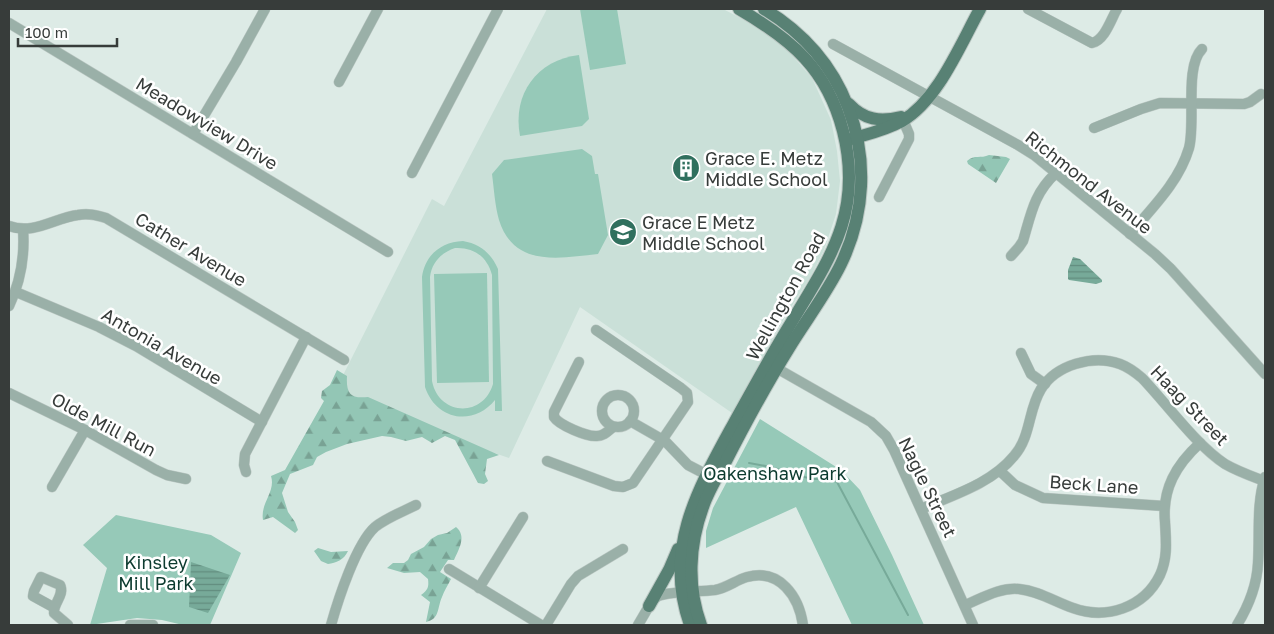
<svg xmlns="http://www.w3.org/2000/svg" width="1274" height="634" viewBox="0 0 1274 634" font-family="'Golos Text',sans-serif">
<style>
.built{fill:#cae0d8}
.green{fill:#96c9b8;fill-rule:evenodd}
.forest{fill:url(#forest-firs)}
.water{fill:url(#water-rules)}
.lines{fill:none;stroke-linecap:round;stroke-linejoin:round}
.stream{stroke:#7a9;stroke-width:2}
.minor-casing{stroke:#bcc8c4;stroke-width:11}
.major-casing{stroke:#bcc8c4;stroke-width:14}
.minor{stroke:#9ab0a8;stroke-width:10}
.major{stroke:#588174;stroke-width:12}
.labels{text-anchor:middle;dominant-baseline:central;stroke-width:5;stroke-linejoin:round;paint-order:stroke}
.street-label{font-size:18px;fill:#373c3a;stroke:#fff}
.poi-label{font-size:18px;fill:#373c3a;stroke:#fff;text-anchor:start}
.park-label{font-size:18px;fill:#0c3b2f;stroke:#fff}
</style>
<defs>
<pattern id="forest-firs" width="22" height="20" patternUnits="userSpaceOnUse" patternTransform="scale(1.25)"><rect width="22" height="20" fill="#93c6b5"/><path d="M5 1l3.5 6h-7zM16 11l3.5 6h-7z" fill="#79a294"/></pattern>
<pattern id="water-rules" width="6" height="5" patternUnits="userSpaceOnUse" patternTransform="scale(1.25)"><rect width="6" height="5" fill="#7a9"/><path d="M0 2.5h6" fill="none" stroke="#628c7e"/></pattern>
</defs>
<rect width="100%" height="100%" fill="#ddebe6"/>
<polygon class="built" points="547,9 723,9 750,23 784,46 812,78 831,120 837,151 840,181 836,214 824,250 810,278 786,315 732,413 580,307 509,458 332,397 432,199 444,206"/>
<g class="green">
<polygon points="580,9 617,9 626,64 590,70"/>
<path d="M579 55 589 119 582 126 520 136C512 94 537 60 579 55Z"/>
<path d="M582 149 592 156 595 174H598L608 235 598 254C560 258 514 268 499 220 495 206 494 189 492 174L504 160Z"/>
<path d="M463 241C480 244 491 253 498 269L502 411H495V400C473 427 436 420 425 387L422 277C425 255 441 242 463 241ZM455 248C473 247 487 256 492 275L493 384C483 418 439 416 432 381L430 277C432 262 441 253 455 248Z"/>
<polygon points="487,273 489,382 437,383 434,274"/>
<polygon points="760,419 841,470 860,490 892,555 924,625 852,625 796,507 706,548 706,531 713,508"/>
<polygon points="116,515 211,535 241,553 210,625 183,625 162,620 137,618 90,625 107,568 83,545"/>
</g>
<g class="forest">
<path d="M989 155 1006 157 1010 159 996 183 968 164 967 161C974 154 981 159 989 155Z"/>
<path d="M337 370 347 376C346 393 350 399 368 397L499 455 487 459 485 474 488 481 484 484 478 483 455 440 445 436 432 443 422 437 406 441 391 437 382 436 347 444 326 452 317 457 313 465 290 474 282 493 288 512 295 522 298 530 295 533 273 517 263 520C260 503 276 492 271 476L285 470 324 401 321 398 322 391 330 385Z"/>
<path d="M456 527C467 536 459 549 454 560H448L440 572 451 579C448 585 444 591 442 597 437 608 440 619 426 622L430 602 421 595C428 590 429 587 428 579L420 572 404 573 387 568 393 563H404L408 560 411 554 424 547 431 539 438 535 447 533Z"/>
<path d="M318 548 331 552 348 551C344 560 336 563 328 564L321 561 314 551Z"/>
</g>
<g class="water">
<polygon points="1073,257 1080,259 1102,280 1102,282 1096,284 1069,280 1068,279 1068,270"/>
<polygon points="191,562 230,575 208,613 189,607"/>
</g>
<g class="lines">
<polyline class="stream" points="749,463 771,467 798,476 815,479 830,479 837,482 908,615"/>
<g class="minor-casing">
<g id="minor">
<path d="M1028 9 1092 43C1105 40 1111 19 1117 9"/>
<polyline points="9,23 388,252"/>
<polyline points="833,44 1018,145 1034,155 1155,254 1171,269 1265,374"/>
<polyline points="339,82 378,9"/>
<polyline points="1094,128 1141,109 1160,103 1244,104 1250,102 1261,94"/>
<polyline points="193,134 236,62 265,9"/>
<polyline points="412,173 498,9"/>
<polyline points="879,197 909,139 909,134 903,120"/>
<path d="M9 226C34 235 54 218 78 215 88 213 96 215 106 218L344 360"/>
<path d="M1130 234C1152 208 1179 182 1189 148 1196 122 1184 67 1202 49"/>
<path d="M1011 256 1019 247 1023 241C1031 214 1034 193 1056 173"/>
<polyline points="16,292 99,327 136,346 262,422"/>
<path d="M9 306C21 281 25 257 23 229"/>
<polyline points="1021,353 1031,374 1045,384"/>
<path d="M579 362 554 412V417C559 425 587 437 597 436 604 436 608 431 613 427"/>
<polyline points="771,365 871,422 886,436 894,450 973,625"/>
<polyline points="9,393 85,430 156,470 167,475 186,479"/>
<circle cx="618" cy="411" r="16"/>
<polyline points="630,421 665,441 688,465 713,478"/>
<polyline points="547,461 614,486 623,487 633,483 688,402 687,393 681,388 596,330"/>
<polyline points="1000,471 1015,485 1043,498 1164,506"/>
<polyline points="246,472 244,465 245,454 306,337"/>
<polyline points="52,487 85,430"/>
<path d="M921 509C953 495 991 484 1014 456 1031 437 1028 410 1041 389 1056 365 1093 354 1120 364 1128 367 1135 372 1142 378 1167 404 1196 445 1225 464 1237 471 1251 476 1264 481"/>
<polyline points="449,569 541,625"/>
<polyline points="479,588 523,517"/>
<path d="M965 605C982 598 1001 587 1019 589 1039 591 1055 602 1073 608 1106 620 1144 608 1160 575 1168 557 1166 541 1165 522 1162 489 1176 465 1200 443"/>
<path d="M53 607 33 596 34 591 41 577 60 585C65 595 53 603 54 613L68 625"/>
<polyline points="130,625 153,625"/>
<path d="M331 625C338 600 356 544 375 527 386 518 402 512 416 505"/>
<polyline points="546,625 571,584 578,576 623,549"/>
<path d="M638 625 652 601 658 596C674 591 698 592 715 590 727 588 736 580 747 577 780 568 799 597 803 625"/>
<path d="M1237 625C1248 607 1257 584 1258 563 1260 534 1256 505 1265 477"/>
</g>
</g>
<g class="major-casing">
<g id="major">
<path d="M849 104C864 120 880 122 901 117"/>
<path d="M851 139C868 134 886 130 902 121 938 100 960 45 980 9"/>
<polyline points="649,606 669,570 678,549"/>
<path d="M690 625C663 548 698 489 734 423 752 391 769 359 788 328 828 261 864 214 843 131 827 69 792 40 739 9"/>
<path d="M701 625C687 587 689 545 703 507 708 492 717 477 725 463 745 424 766 385 789 348 806 320 827 293 841 264 865 214 868 159 848 107 832 65 802 32 764 9"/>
</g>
</g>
<use href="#minor" class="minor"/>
<use href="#major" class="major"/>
</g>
<defs>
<g id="building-disc" transform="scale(1.4375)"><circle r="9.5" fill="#30705e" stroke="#fff"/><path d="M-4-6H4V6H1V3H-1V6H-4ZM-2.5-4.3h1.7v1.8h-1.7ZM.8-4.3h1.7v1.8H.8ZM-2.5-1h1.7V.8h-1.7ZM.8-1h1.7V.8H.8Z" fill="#fff"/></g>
<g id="school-disc" transform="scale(1.4375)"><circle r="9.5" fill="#30705e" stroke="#fff"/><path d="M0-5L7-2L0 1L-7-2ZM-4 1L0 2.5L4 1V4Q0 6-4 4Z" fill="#fff"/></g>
</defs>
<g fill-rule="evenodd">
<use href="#building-disc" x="686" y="168"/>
<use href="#school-disc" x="623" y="232"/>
</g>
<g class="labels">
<g class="street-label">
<text transform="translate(207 123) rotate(31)">Meadowview Drive</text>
<text transform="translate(1089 182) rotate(38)">Richmond Avenue</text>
<text transform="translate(191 249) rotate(31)">Cather Avenue</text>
<text transform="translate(785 296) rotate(-61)">Wellington Road</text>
<text transform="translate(162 346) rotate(30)">Antonia Avenue</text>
<text transform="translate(1190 405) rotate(46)">Haag Street</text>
<text transform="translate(104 424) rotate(28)">Olde Mill Run</text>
<text transform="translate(1094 484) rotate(4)">Beck Lane</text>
<text transform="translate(928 487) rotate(64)">Nagle Street</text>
</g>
<g class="poi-label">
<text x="705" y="158">Grace E. Metz<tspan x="705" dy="21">Middle School</tspan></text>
<text x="642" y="222">Grace E Metz<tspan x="642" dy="21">Middle School</tspan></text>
</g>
<g class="park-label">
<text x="775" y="473">Oakenshaw Park</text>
<text x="156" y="562">Kinsley<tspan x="156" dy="21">Mill Park</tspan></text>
</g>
</g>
<rect width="1274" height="634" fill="none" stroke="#373c3a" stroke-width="20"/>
<path d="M18 38v8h99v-8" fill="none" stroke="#373c3a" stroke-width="2.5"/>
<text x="25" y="38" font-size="15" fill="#373c3a" stroke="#ffffff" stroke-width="4" paint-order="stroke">100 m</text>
</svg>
